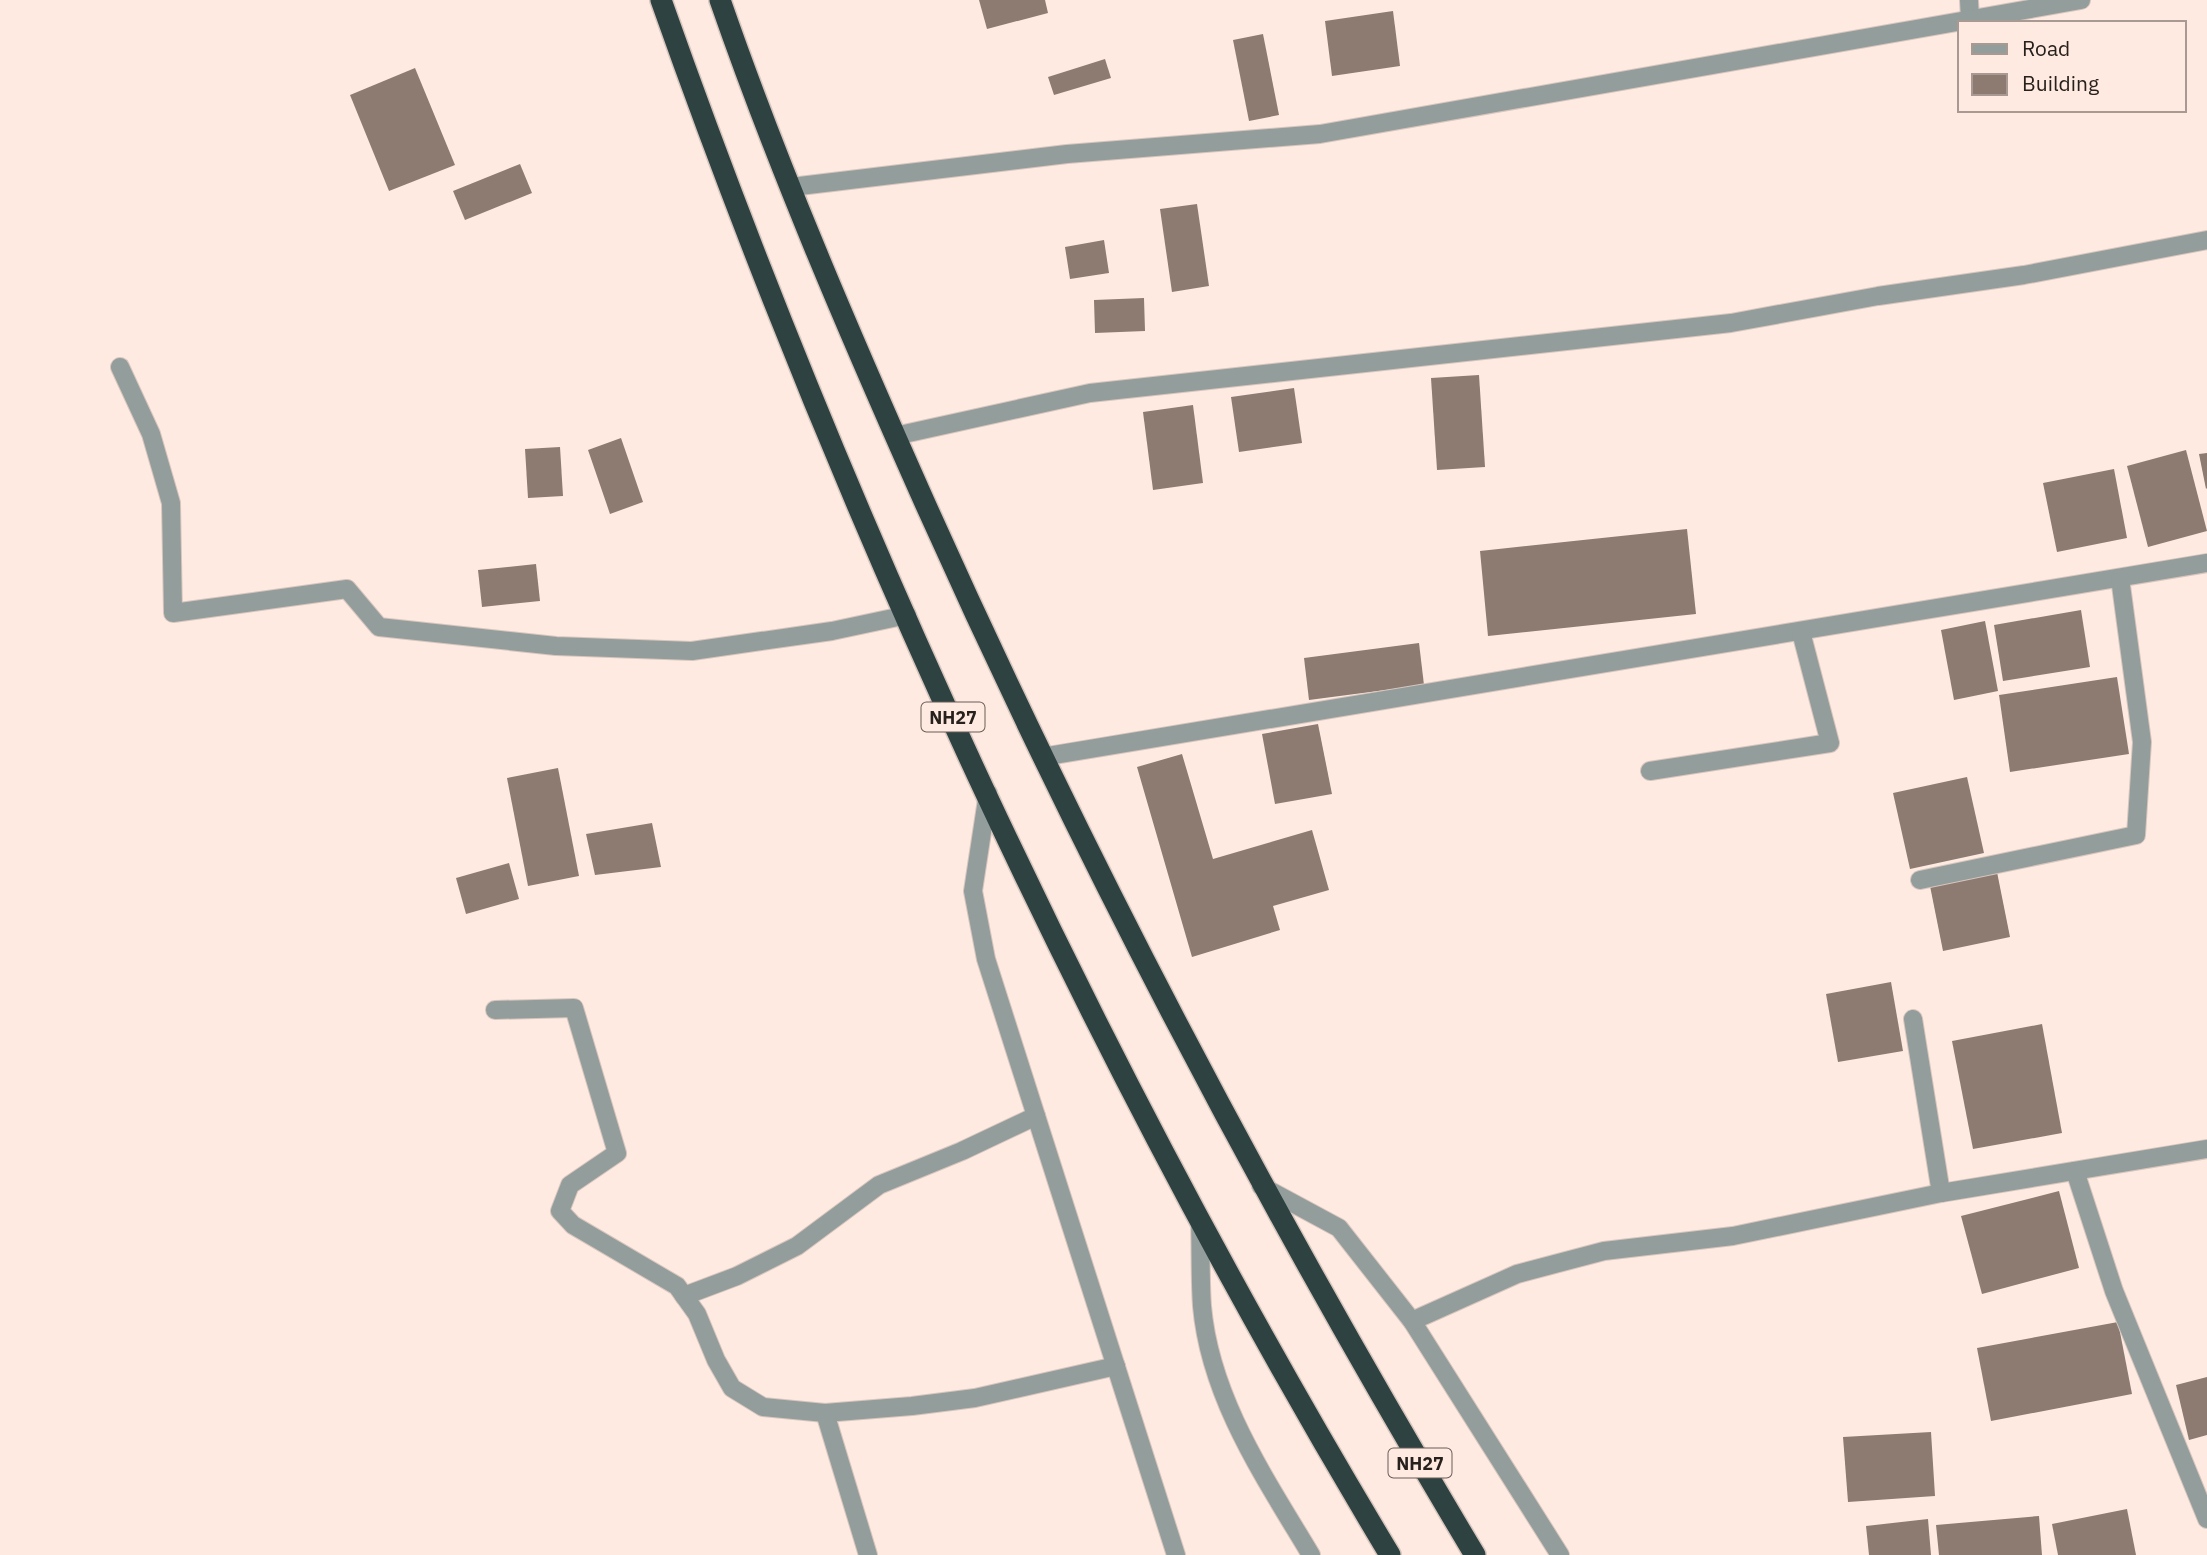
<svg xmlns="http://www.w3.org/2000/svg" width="2207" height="1555" viewBox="0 0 2207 1555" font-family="'IBM Plex Sans',sans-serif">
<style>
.building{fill:#8d7b72}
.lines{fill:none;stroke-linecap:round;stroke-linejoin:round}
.minor-casing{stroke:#d7c6be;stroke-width:20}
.highway-casing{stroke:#d7c6be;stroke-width:24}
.minor{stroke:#939d9c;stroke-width:18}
.highway{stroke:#2e4241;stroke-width:21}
.labels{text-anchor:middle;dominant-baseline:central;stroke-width:7;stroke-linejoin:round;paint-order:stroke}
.shield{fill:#feeae1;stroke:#685d57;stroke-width:2}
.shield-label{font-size:18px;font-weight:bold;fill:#27201c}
</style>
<rect width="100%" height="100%" fill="#feeae1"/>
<g class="building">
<polygon points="979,0 1045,0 1048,13 987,29"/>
<polygon points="1393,11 1400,66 1332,76 1325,21"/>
<polygon points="1263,34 1279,115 1249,121 1233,40"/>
<polygon points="1105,59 1111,78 1054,95 1048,77"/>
<polygon points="415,68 455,165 389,191 350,95"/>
<polygon points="520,164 532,193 465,220 453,191"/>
<polygon points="1197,204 1209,286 1172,292 1160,209"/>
<polygon points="1104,240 1109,273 1070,279 1065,247"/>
<polygon points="1144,298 1145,331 1095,333 1094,300"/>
<polygon points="1479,375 1485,467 1437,470 1431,378"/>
<polygon points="1294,388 1302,443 1239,452 1231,397"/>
<polygon points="1193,405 1203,483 1153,490 1143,412"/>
<polygon points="621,438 643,502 610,514 588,450"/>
<polygon points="560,447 563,496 528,498 525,449"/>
<polygon points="2186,450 2207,531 2148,547 2127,466"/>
<polygon points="2207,453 2207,488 2206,489 2199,454"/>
<polygon points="2114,469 2127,538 2057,552 2043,483"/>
<polygon points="1687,529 1696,614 1488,636 1480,551"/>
<polygon points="536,564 540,601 482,607 478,570"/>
<polygon points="2081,610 2090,667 2003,681 1994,625"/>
<polygon points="1985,621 1998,691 1954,700 1941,630"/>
<polygon points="1419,643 1424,685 1309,700 1304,658"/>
<polygon points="2117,677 2129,754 2010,772 1999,695"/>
<polygon points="1318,724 1332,794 1275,804 1262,734"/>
<polygon points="1182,754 1213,859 1312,830 1329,890 1273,906 1280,930 1192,957 1137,767"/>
<polygon points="558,768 579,876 528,886 507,778"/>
<polygon points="1967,777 1984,853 1910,869 1893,793"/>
<polygon points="652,823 661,867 595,875 586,834"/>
<polygon points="509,863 519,899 466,914 456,878"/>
<polygon points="1997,872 2010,937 1943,951 1930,886"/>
<polygon points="1891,982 1903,1051 1838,1062 1826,994"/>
<polygon points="2042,1024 2062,1133 1973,1149 1952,1041"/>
<polygon points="2059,1191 2079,1268 1982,1294 1961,1216"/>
<polygon points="2118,1322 2132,1394 1991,1421 1977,1348"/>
<polygon points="2207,1377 2207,1435 2189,1440 2176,1385"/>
<polygon points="1931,1432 1935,1496 1848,1502 1843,1437"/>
<polygon points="2127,1509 2136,1555 2058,1555 2052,1524"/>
<polygon points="2039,1516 2042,1555 1939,1555 1936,1525"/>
<polygon points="1928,1519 1931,1555 1869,1555 1866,1526"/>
</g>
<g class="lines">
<g class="minor-casing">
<g id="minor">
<polyline points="1969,0 1970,19"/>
<polyline points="791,187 1067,154 1320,134 2081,0"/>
<polyline points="120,367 151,434 171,503 173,613 347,589 379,627 556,646 692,651 832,631 907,615"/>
<polyline points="895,436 1090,393 1731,323 1878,296 2024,275 2207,240"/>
<polyline points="1042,757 2207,563"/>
<polyline points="1650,771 1830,743 1801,632"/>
<polyline points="988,793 973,891 986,959 1176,1555"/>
<polyline points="1920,880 2136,835 2142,742 2120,578"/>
<polyline points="495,1010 574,1008 617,1153 570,1185 560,1211 573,1225 677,1286 697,1314 716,1360 732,1388 763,1407 825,1413 912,1406 975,1398 1116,1366"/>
<polyline points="1913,1019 1941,1193"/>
<polyline points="2075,1171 2114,1291 2207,1519"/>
<polyline points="1261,1186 1339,1228 1412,1321 1560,1555"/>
<path d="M1200 1220C1201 1249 1200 1278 1202 1306 1210 1398 1265 1478 1311 1555"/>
<polyline points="684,1296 737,1276 797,1246 879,1185 962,1151 1036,1116"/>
<polyline points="1412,1321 1517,1274 1604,1251 1733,1236 1941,1193 2207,1149"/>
<polyline points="825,1413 868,1555"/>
</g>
</g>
<g class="highway-casing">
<g id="highway">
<path d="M661 0C850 535 1098 1069 1390 1555"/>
<path d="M720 0C778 167 848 330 920 492 1083 858 1269 1211 1475 1555"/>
</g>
</g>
<use href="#minor" class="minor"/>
<use href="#highway" class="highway"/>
</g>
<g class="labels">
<g class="shield">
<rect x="921.5" y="702.5" width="63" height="29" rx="5"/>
<rect x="1388.5" y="1448.5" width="63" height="29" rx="5"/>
</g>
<g class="shield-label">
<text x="953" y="717">NH27</text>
<text x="1420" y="1463">NH27</text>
</g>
</g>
<rect x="1958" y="21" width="228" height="91" fill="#feeae1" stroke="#a89992" stroke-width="2"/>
<rect x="1972" y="44" width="35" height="10" fill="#939d9c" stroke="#a89992" stroke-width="2"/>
<text x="2022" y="56" font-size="21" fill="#27201c">Road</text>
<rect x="1972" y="74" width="35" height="21" fill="#8d7b72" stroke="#a89992" stroke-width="2"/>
<text x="2022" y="91" font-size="21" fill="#27201c">Building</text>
</svg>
